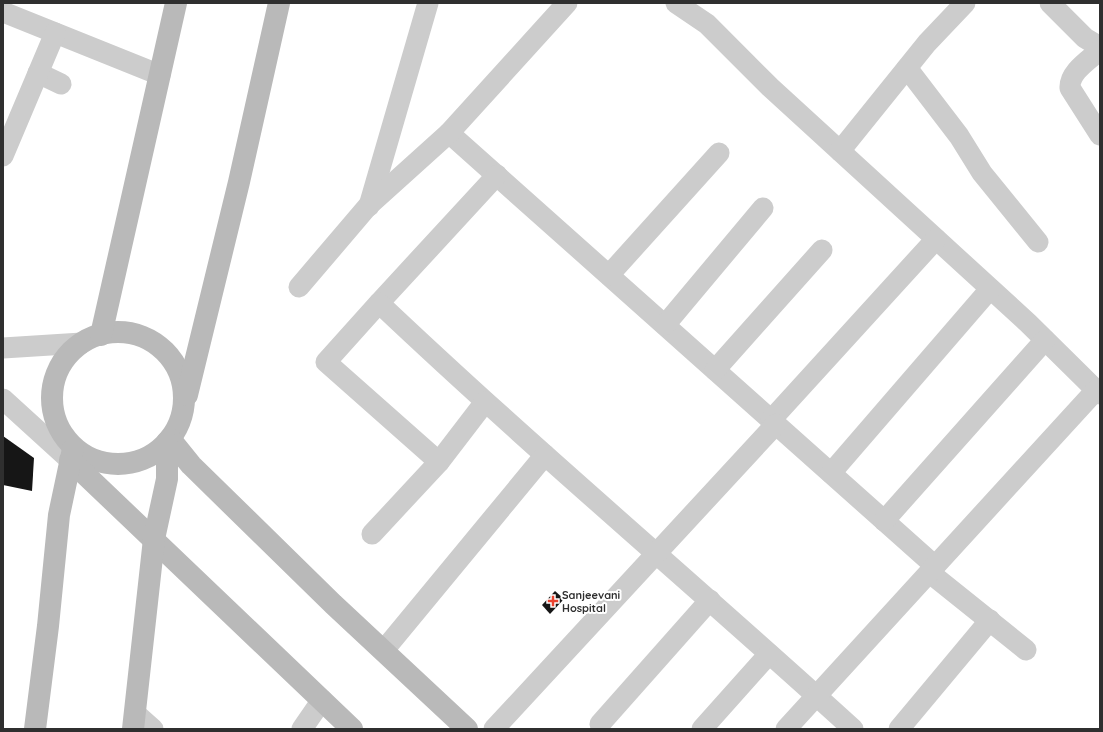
<svg xmlns="http://www.w3.org/2000/svg" width="1103" height="732" viewBox="0 0 1103 732" font-family="Quicksand,sans-serif">
<style>
.building{fill:#161616}
.lines{fill:none;stroke-linecap:round;stroke-linejoin:round}
.street{stroke:#ccc;stroke-width:21}
.secondary{stroke:#b9b9b9;stroke-width:22}
.poi-dot{fill:#e9432f;stroke:#fff;stroke-width:1.5}
.labels{text-anchor:middle;dominant-baseline:central;stroke-width:4;stroke-linejoin:round;paint-order:stroke}
.poi-label{font-size:11px;font-weight:bold;fill:#2f2f2f;stroke:#fff;text-anchor:start}
</style>
<rect width="100%" height="100%" fill="#fff"/>
<g class="building">
<polygon points="3,436 34,458 32,491 3,485"/>
<polygon points="555,591 564,599 550,614 542,605"/>
</g>
<g class="lines">
<g class="street">
<polyline points="676,3 707,24 770,87 1028,323 1100,394"/>
<polyline points="1050,3 1085,38 1100,47"/>
<polyline points="3,12 160,75"/>
<path d="M1100 50C1089 60 1069 72 1070 88L1100 135"/>
<polyline points="907,68 959,136 982,173 1038,242"/>
<polyline points="38,73 61,84"/>
<polyline points="449,133 935,566"/>
<polyline points="840,151 927,43 965,3"/>
<polyline points="3,156 55,33"/>
<polyline points="369,206 428,3"/>
<polyline points="609,275 719,153"/>
<polyline points="299,287 368,206 449,133 567,3"/>
<polyline points="379,303 497,175"/>
<polyline points="665,325 763,208"/>
<polyline points="3,348 82,343"/>
<polyline points="715,370 822,250"/>
<polyline points="3,399 70,460"/>
<polyline points="771,420 936,239"/>
<path d="M439 462 326 362 379 303C533 449 696 586 853 729"/>
<polyline points="831,473 990,289"/>
<polyline points="884,521 1045,340"/>
<polyline points="372,534 439,462 485,402"/>
<polyline points="930,573 1026,650"/>
<polyline points="384,650 545,455"/>
<polyline points="135,713 153,729"/>
<polyline points="600,724 710,600"/>
<polyline points="302,729 322,700"/>
<polyline points="494,729 776,424"/>
<polyline points="702,729 769,654"/>
<polyline points="786,729 1096,390"/>
<polyline points="899,729 990,620"/>
</g>
<g class="secondary">
<circle cx="118" cy="398" r="66"/>
<polyline points="101,335 176,3"/>
<polyline points="187,395 239,182 279,3"/>
<polyline points="170,439 191,465 333,604 467,729"/>
<polyline points="70,460 352,729"/>
<polyline points="35,729 48,626 59,515 73,449"/>
<polyline points="133,729 154,539 167,479 167,442"/>
</g>
</g>
<path class="poi-dot" d="M551 595h4v4h4v4h-4v4h-4v-4h-4v-4h4z"/>
<g class="labels">
<g class="poi-label">
<text x="562" y="595">Sanjeevani<tspan x="562" dy="13">Hospital</tspan></text>
</g>
</g>
<rect width="1103" height="732" fill="none" stroke="#2f2f2f" stroke-width="8"/>
</svg>
